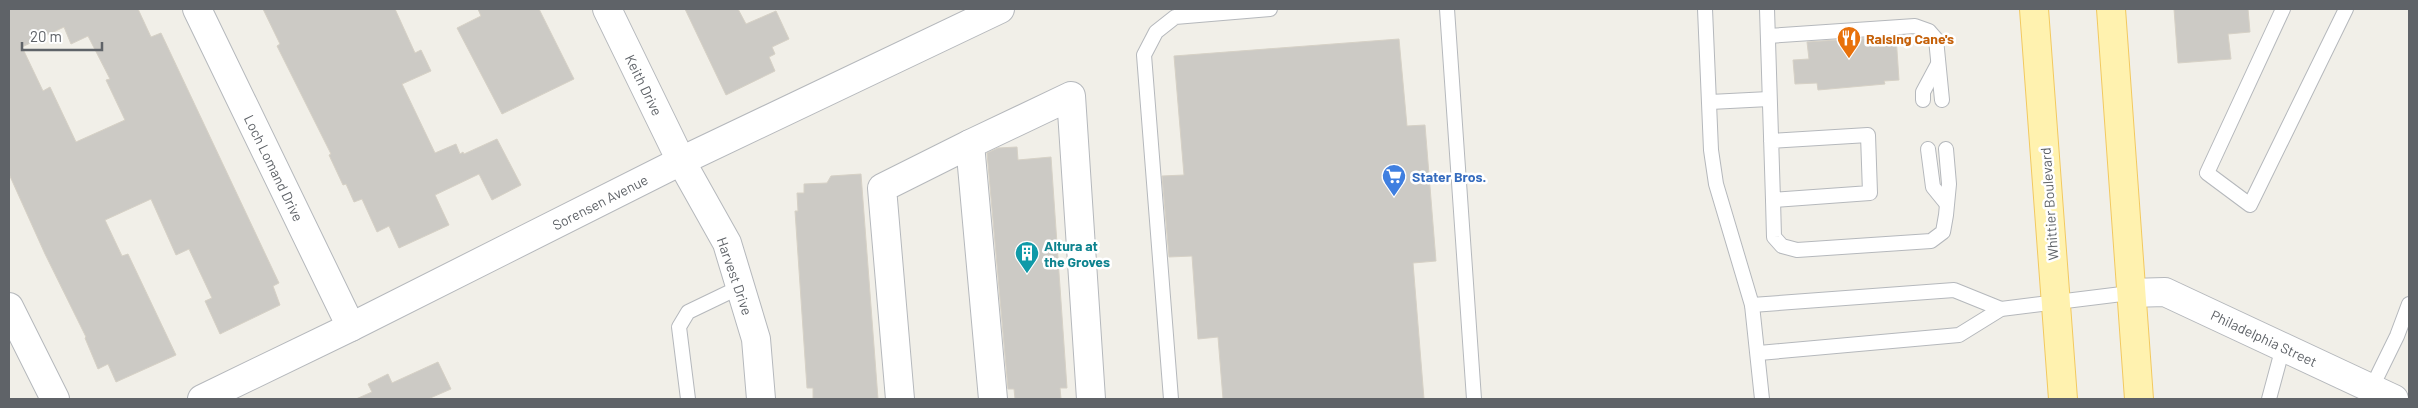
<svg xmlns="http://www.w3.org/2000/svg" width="2418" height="408" viewBox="0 0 2418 408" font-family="Barlow,sans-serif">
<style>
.building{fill:#cccac5;stroke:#d6d1c6;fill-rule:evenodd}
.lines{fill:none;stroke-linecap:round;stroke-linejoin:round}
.service-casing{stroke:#b5b8bc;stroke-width:16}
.minor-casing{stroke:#b5b8bc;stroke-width:30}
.tertiary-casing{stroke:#b5b8bc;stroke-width:30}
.primary-casing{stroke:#f2c960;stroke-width:30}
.service{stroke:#fff;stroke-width:14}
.minor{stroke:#fff;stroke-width:28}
.tertiary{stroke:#fff;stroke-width:28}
.primary{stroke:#fff2af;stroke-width:28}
.labels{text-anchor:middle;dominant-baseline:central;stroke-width:5;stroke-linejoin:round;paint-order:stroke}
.food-label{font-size:14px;font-weight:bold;fill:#c56008;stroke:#fff;text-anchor:start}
.street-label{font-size:14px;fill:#5f6368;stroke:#fff}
.shop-label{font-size:14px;font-weight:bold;fill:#366cbe;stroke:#fff;text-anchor:start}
.culture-label{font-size:14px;font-weight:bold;fill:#0d838f;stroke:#fff;text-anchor:start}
</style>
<rect width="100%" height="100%" fill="#f1efe8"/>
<g class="building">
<path d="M9 9H138L151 37 161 33 279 283 273 286 280 305 220 334 205 301 212 298 189 249 176 255 151 199 105 220 122 256 128 254 176 355 116 382 108 364 98 369 85 338 86 337 45 254 9 174ZM64 27 71 44 88 36 110 79 106 80 125 120 76 142 50 87 43 91 22 47Z"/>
<polygon points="263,9 395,9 415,53 421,50 431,71 402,84 435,153 456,144 460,154 463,152 464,154 497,139 521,185 492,200 479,174 435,195 449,225 399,248 389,226 377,232 362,199 354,202 346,184 343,185 329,155 331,154 277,46 280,44"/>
<polygon points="478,9 539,9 574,79 502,114 457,28 481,16"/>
<polygon points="685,9 738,9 746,24 776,11 789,39 772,47 775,54 769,57 775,71 726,95"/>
<polygon points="2174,9 2248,9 2250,32 2228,34 2231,59 2178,63"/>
<polygon points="1896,36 1899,80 1884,81 1885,84 1818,90 1817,83 1795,84 1793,60 1809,59 1807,42"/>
<polygon points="1399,39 1407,126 1425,125 1436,261 1413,263 1424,399 1223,399 1218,337 1198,339 1192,256 1169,257 1162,176 1184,175 1174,56"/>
<polygon points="1017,147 1018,160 1051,157 1067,388 1060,388 1061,399 1015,399 1014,389 1008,389 987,153 998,148"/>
<polygon points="861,174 878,399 813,399 813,388 807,388 795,211 798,211 797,193 804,193 804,184 827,183 831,176"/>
<polygon points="438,362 451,389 428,399 356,399 372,392 368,384 388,374 392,383"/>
</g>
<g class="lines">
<g class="service-casing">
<g id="service">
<polyline points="1447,9 1474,399"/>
<polyline points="1705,9 1711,150 1716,184 1752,305 1762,399"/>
<polyline points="1767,9 1773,200 1870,193 1868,135 1771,141"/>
<polyline points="2283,9 2207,173 2250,205 2346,9"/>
<polyline points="1768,36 1915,26 1929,31 1936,39 1942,100"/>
<polyline points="1923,100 1923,92 1938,64"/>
<polyline points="1710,102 1769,99"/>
<polyline points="1928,149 1933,187 1946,203"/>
<polyline points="1773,200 1774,237 1782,246 1797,250 1931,241 1943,232 1946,215 1949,184 1946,149"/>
<polyline points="1752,305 1954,290 2001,309"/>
<polyline points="1759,353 1959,335 2001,309 2130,293"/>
<polyline points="2371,389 2397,336 2409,304"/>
<polyline points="688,399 679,327 688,312 740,287"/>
<polyline points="1171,399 1144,55 1156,32 1175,17 1270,9"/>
<polyline points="2269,399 2283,347"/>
</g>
</g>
<g class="minor-casing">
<g id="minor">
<polyline points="197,9 351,327"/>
<polyline points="607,9 681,161 727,243 756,339 761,399"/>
<polyline points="970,144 1071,96 1091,399"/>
<polyline points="9,307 55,399"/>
<polyline points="900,399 882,188 970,144 993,399"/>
</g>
</g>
<g class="tertiary-casing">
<g id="tertiary">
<polyline points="2130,293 2165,292 2394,399"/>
<polyline points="202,399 351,327 681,161 1000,9"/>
</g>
</g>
<g class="primary-casing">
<g id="primary">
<polyline points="2034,9 2063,399"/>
<polyline points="2111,9 2139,399"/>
</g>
</g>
<use href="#service" class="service"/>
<use href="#minor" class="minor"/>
<use href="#tertiary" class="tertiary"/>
<use href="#primary" class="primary"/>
</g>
<defs>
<g id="restaurant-pin" transform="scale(1.25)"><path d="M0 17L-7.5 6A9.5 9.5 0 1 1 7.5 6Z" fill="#e8710a" stroke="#fff"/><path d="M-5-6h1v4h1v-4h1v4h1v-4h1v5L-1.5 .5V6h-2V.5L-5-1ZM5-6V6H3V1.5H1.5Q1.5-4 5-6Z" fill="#fff"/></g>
<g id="supermarket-pin" transform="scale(1.25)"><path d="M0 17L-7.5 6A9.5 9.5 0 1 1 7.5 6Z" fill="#3f7fe0" stroke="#fff"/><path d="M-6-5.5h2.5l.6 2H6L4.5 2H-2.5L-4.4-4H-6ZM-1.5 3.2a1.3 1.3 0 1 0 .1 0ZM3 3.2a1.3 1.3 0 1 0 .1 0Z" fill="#fff"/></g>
<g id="building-pin" transform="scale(1.25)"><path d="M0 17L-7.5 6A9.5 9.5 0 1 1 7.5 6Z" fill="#0f9aa8" stroke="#fff"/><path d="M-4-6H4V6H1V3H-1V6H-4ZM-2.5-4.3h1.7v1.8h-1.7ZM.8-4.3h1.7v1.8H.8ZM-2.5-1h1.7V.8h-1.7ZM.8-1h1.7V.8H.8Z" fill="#fff"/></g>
</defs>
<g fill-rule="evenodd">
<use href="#restaurant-pin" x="1849" y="38"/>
<use href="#supermarket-pin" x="1394" y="176"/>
<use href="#building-pin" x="1027" y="253"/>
</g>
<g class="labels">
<g class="food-label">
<text x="1866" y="38">Raising Cane's</text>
</g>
<g class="street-label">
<text transform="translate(644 85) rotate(64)">Keith Drive</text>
<text transform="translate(274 168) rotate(64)">Loch Lomand Drive</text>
<text transform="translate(600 202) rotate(-27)">Sorensen Avenue</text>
<text transform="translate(2049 204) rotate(-94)">Whittier Boulevard</text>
<text transform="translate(735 276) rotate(71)">Harvest Drive</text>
<text transform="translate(2264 338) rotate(25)">Philadelphia Street</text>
</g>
<g class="shop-label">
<text x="1412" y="176">Stater Bros.</text>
</g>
<g class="culture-label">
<text x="1044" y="245">Altura at<tspan x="1044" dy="16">the Groves</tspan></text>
</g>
</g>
<rect width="2418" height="408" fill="none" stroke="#5f6368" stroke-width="20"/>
<path d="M22 42v8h80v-8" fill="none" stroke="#5f6368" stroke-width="2.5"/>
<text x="30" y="42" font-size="15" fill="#5f6368" stroke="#ffffff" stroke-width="4" paint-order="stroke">20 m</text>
</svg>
